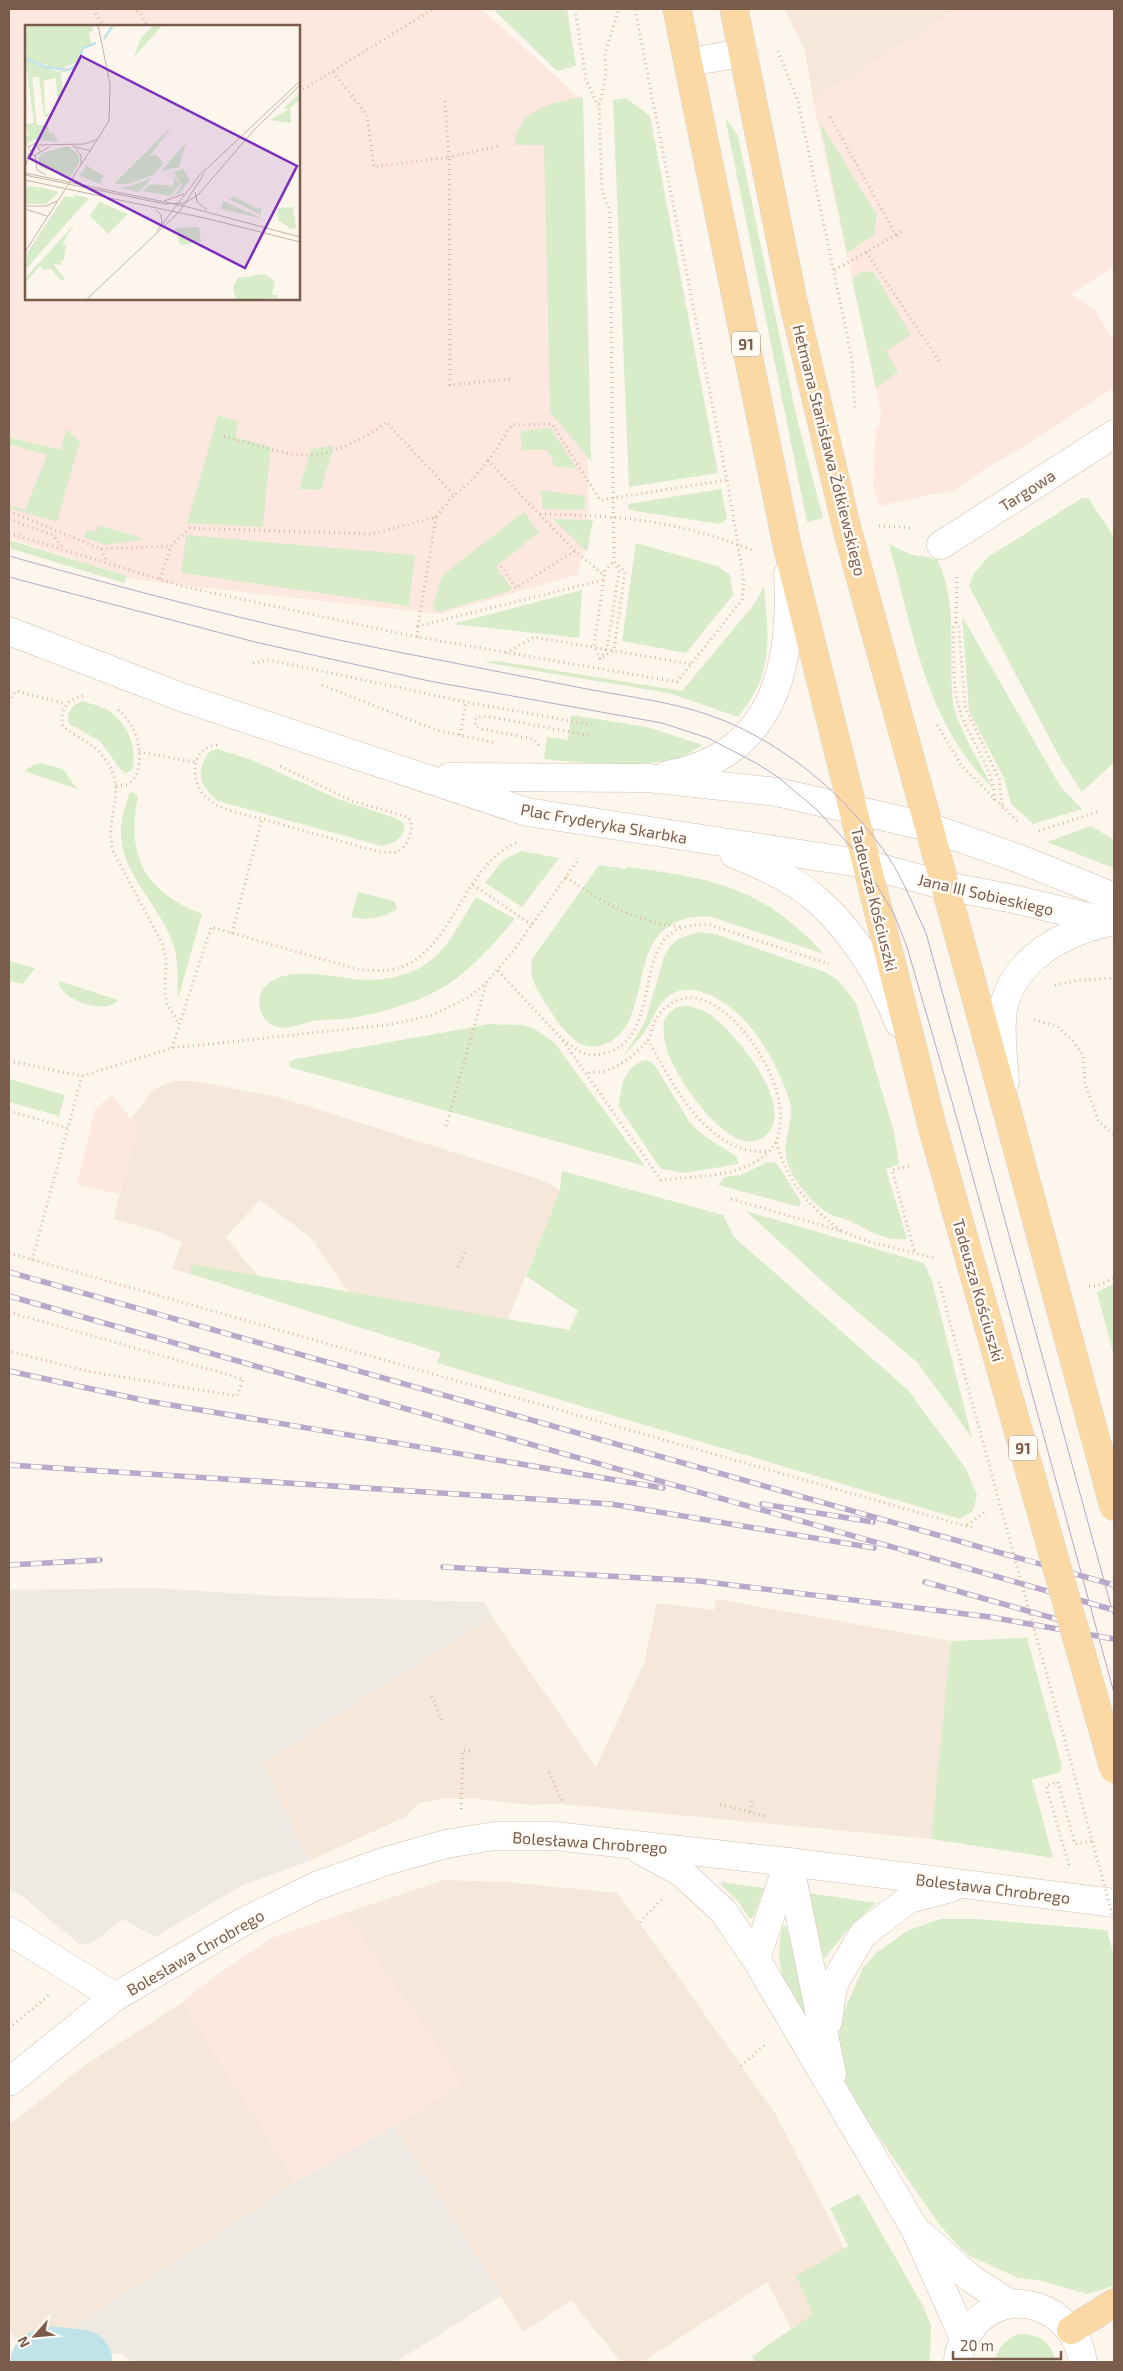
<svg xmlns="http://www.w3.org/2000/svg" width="1123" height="2371" viewBox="0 0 1123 2371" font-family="'Exo 2',sans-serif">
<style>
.residential{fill:#f5e8da}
.commercial{fill:#fde8e0;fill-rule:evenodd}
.industrial{fill:#efe9e4}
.green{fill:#d8ecc9}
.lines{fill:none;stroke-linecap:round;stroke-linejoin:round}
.river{stroke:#bfe3e8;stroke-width:65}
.minor-casing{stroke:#d1beb0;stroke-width:29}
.major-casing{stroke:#dad1cd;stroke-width:29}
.path{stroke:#d9b8a5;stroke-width:3;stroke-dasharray:1 4;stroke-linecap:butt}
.minor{stroke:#fff;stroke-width:28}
.major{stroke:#fbd9a5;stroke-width:28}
.tram{stroke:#b9a8c9;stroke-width:1}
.rail-casing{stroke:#b9a8c9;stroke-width:5.5}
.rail{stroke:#fffaf3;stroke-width:4;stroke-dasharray:11;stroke-linecap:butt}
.major-bridge-casing{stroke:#dad1cd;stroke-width:29;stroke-linecap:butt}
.path-bridge{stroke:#d9b8a5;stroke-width:3;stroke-dasharray:1 4;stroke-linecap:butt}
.major-bridge{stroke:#fbd9a5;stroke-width:28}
.labels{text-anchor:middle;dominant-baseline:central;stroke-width:5;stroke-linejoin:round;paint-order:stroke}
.shield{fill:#fffaf3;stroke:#a28b7f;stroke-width:1}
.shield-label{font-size:15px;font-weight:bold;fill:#7a5c4d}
.street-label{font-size:16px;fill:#7a5c4d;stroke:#fffaf3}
.inset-river{fill:none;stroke:#bfe3e8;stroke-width:2.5}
.inset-road{fill:none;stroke:#c5b3a7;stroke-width:1}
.view{fill:#7b2cbf;fill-opacity:0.15;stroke:#7b2cbf;stroke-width:2.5}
.inset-edge{fill:none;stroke:#7a5c4d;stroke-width:2.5}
</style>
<rect width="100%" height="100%" fill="#fdf6ec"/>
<g class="residential">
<polygon points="785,9 958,9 813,100 805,51"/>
<polygon points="174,1081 195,1081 278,1097 545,1181 560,1190 490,1364 364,1314 309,1236 260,1200 226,1237 274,1296 172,1269 182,1242 159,1232 113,1219 137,1127 131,1118 154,1089"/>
<polygon points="716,1599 951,1641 931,1839 562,1804 529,1805 470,1798 448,1798 419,1803 405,1817 309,1861 262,1764 355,1703 492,1617 596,1767 644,1664 657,1603 714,1610"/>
<polygon points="444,1880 508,1882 617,1893 665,1958 776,2115 895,2347 809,2362 767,2282 642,2362 621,2362 571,2300 523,2332 394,2126 462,2083 345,1913"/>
<polygon points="183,2002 296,2182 223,2231 33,2351 20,2348 9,2330 9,2125 84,2066"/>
</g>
<g class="commercial">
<path d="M9 9H481L582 100 589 529 577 575 439 614 137 580 9 538ZM26 26H299V299H26Z"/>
<polygon points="958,9 1114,9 1114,266 1071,294 1095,310 1114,341 1114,388 1018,450 983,470 953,492 933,494 879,506 873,485 876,428 880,424 881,412 813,100"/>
<polygon points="112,1095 137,1127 119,1194 77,1184 95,1109"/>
<polygon points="345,1913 462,2083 394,2126 296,2182 183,2002 211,1979 272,1938"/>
</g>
<g class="industrial">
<polygon points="153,1588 279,1596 484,1602 492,1617 355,1703 263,1764 309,1861 241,1886 155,1937 123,1919 92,1943 79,1944 22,1896 9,1889 9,1590"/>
<polygon points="394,2126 502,2295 396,2362 131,2362 122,2354 33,2351 223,2231 296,2182"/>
</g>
<g class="green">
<polygon points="493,9 567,9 576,66 557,71"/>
<path d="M583 97 591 461 550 412 544 145H515C516 109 554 102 583 97Z"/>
<polygon points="626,98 650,116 718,473 629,487 613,100"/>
<polygon points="725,117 738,136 796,415 823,518 807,522"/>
<polygon points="820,122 877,215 874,235 847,253"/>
<polygon points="868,271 874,273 911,335 886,351 898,372 876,388 852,279 861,272"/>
<polygon points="218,415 239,422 235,437 271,447 263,527 187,523"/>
<polygon points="550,428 577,469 555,466 547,450 522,450 520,431"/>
<polygon points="66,429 80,441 57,522 9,508 9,505 25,510 47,455 9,444 9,437 61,450"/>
<polygon points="334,445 321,490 299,489 311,449"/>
<polygon points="721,489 727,519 720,524 629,510 628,504"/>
<polygon points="540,490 585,496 585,510 543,509"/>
<polygon points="1082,498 1088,498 1114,537 1114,762 1082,792 1061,760 969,586 974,573 988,557"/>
<polygon points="524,512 539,532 496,567 513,590 439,612 434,611 433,606 440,581 445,573"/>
<polygon points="553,519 593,520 587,552"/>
<polygon points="98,525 144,539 105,545 84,537 86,530 96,532"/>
<polygon points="186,535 415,555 409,606 181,573"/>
<polygon points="9,540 127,576 124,583 9,548"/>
<polygon points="636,543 717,566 730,575 733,595 686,653 622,641"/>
<path d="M889 544 909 554 937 559C959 603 948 656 953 703 955 722 983 768 992 787 926 725 912 627 889 544Z"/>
<path d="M764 587C769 641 774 673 738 717L669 693 483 662 497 661 682 691 752 607Z"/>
<polygon points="582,590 579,638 453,624"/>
<polygon points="962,616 1060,786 1082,809 1033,824 1011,804 1004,778 969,711"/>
<path d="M83 701C91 704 102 706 109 711 128 724 138 748 132 770L126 773 121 770 100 741 69 724C66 712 71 705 83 701Z"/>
<path d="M571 715 647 727 703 745C695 749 687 755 679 758 647 768 577 763 544 759L547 737 568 740Z"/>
<path d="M218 749 252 760 338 799 398 819 404 824C405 838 394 843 382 846L218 801C198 784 195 773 210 751Z"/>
<polygon points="41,763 63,769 77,789 24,771 34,765"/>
<path d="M132 792 138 796C126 856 144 891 202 914L178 998C177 980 179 958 172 941 159 905 122 874 121 835 120 821 125 807 129 794Z"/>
<polygon points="1091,826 1114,840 1114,868 1047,842"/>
<polygon points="521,851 559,858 522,907 485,883 502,861"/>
<path d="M599 865 625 869 628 867C715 879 762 887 824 954L712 917C691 915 671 920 657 937 633 968 646 1034 599 1046 575 1052 557 1021 546 1004 536 989 529 977 532 959Z"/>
<path d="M358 892 394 901 397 909C383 918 367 921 351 917Z"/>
<path d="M476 897 515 919C491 947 466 977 431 994 407 1005 370 1016 344 1019 334 1020 324 1019 314 1021 302 1023 289 1030 277 1027 268 1024 262 1018 260 1009 259 1002 259 996 262 991 280 961 338 979 366 980 388 980 412 975 430 961 450 946 462 918 476 897Z"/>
<path d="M699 932 715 934 827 973 839 981 856 1003 894 1132 899 1164 886 1169 907 1239C885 1241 872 1232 854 1223 847 1219 839 1218 832 1215 813 1206 790 1178 786 1157 783 1141 792 1124 791 1108 790 1102 787 1095 786 1090 778 1070 768 1050 755 1033 739 1011 700 978 672 994 656 1003 654 1019 644 1033 638 1041 630 1048 624 1056L645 1022 664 957 670 946 678 939Z"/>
<polygon points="9,961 35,968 23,984 9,981"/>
<path d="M59 981 118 1000C106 1016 59 1000 59 981Z"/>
<path d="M688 1006C695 1008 703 1010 709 1014 734 1030 805 1115 760 1139 726 1156 676 1076 667 1051 664 1041 663 1031 664 1021 669 1011 676 1005 688 1006Z"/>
<polygon points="490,1024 521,1025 533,1028 554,1042 645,1166 296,1069 290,1067 289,1062 296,1059"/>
<path d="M645 1060 651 1062 656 1067 690 1123 703 1135 737 1157 738 1164 685 1173 661 1169 619 1107C621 1086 623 1068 645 1060Z"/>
<polygon points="9,1079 65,1095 59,1116 9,1102"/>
<polygon points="767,1162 776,1163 780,1168 800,1200 800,1207 718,1185 724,1177 741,1175"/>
<polygon points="562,1171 723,1215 734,1237 908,1390 966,1469 977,1495 973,1511 960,1519 437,1363 441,1353 191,1274 191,1264 569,1330 578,1311 526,1276 560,1190"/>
<polygon points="746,1211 924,1263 932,1281 972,1438 918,1363 832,1290"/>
<polygon points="1114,1284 1114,1356 1097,1292"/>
<polygon points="1027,1638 1062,1766 1060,1772 1032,1780 1053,1858 931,1839 951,1641"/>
<polygon points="721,1882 764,1888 753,1918 749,1918 737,1900 721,1885"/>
<polygon points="809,1893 876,1903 850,1927 824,1959 808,1896"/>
<polygon points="940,1919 976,1919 1107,1930 1114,1956 1114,2286 1087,2294 1039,2280 1018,2278 970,2256 959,2247 939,2224 844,2087 839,2040 840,2020 863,1968 876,1953 907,1931"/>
<path d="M785 1926 787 1928 811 2026C787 1987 773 1975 782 1927Z"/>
<polygon points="859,2194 922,2304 931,2325 930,2362 755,2362 752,2356 813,2314 796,2276 848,2246 830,2208"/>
<path d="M1018 2334C1037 2333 1053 2341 1055 2362H995C997 2348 1005 2340 1018 2334Z"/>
</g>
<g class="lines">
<polyline class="river" points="43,2362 53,2359 80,2362"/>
<g class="minor-casing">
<g id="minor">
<polyline points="688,62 744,53"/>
<polyline points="941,545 1114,434"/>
<polyline points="9,631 181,697 527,812 866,864 946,886 1009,898 1114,923"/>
<path d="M667 775C774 756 793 667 788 574"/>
<polyline points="449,777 648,778 777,792 929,827 1020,859 1114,897"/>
<path d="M734 854C762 865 794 879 817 900 854 933 881 978 899 1023"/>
<path d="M1005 1083C1004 1060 999 1033 1003 1010 1012 961 1060 934 1105 923"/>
<polyline points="640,1850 682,1873 723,1911 756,1959 915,2229 964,2338"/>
<polyline points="789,1862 832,2074"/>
<polyline points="9,1931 115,1997"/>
<polyline points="756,1959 788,1863"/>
<polyline points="828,2021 833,1985 863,1934 909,1899 951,1888"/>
<polyline points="9,2082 115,1997 241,1923 316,1886 386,1861 446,1844 495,1836 555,1836 789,1862 1114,1903"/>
<polyline points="922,2235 970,2278 1010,2304"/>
<path d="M958 2362C958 2351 964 2339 970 2330 1005 2281 1075 2306 1083 2362"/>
</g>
</g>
<g class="major-casing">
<g id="major">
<polyline points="677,9 787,545 932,1126"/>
<polyline points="734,9 793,301 847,529 1006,1107"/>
<polyline points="1071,2330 1114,2303"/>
</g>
</g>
<g class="path">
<polyline points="93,9 103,26"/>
<polyline points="132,9 139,12 148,26"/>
<polyline points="575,9 586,80 598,106"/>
<polyline points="778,51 798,101 852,359 855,411"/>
<polyline points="333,72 367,115 374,167 449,157 450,385 510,379"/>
<polyline points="299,92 433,9"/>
<polyline points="445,101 449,157 499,146"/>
<polyline points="830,117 896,235 833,271"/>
<polyline points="896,235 904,230"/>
<polyline points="866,252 940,362"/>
<path d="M224 436C246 442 269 450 292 454 324 460 362 441 386 422L454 495"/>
<polyline points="488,461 512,425 552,424 600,500 727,480"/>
<polyline points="9,511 101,549 171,546"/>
<path d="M540 514C617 515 682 521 754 551"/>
<polyline points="436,517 418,626 603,580"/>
<polyline points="9,519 53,535 63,548"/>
<polyline points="879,526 913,528"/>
<polyline points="9,533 185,587 417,637 677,682 742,600 744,581 727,480 635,9"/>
<polyline points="101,549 107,562"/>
<polyline points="501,566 516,588 575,551"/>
<polyline points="160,579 171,546 190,528 371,534 436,517 452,497 472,480 488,461 575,551 604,575"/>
<polyline points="956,623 957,575"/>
<polyline points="417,637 418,626"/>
<polyline points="506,653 534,637 691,664"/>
<polyline points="603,657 614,650 625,572 616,563"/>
<polyline points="600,659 607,648 619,572 614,561 613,497 610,212 602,190 599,106 606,76 605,53 619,9"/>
<polyline points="600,659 594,646 599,612 605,570 614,561"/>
<polyline points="253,663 270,660 466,702 593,725"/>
<polyline points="322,685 436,730 497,743"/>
<path d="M83 696C68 698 59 710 63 726 74 737 90 741 101 754 132 790 103 813 113 851L163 945 166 961 165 993 167 1005 179 1023"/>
<polyline points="9,702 16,691 66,704"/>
<polyline points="937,725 961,765 1019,823"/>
<polyline points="460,735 466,702"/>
<path d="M217 745C208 746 200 750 197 760 194 766 195 773 196 779 203 809 236 812 262 819"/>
<polyline points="539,745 534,739 482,729 475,726 476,718 486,716 592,736"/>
<polyline points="139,752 195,762"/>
<path d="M116 785C143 789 142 753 136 736 133 726 126 717 118 710"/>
<path d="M994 800C997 773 967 736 959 708 951 684 955 654 953 628L956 623 959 628 965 706 999 779 1003 809"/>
<polyline points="1039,831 1097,812"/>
<path d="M566 877C607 905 632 921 682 927"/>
<polyline points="473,885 532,925"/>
<path d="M232 933 262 819 379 852C384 852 391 853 396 852 408 848 416 826 408 817L352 801 280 766"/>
<path d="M498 971 561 1038 661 1180C694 1176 739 1178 766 1154 813 1114 736 991 686 998 673 1000 660 1010 654 1023 652 1028 651 1036 648 1040 639 1052 622 1065 608 1070 602 1073 593 1072 586 1073"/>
<polyline points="1055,985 1081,980 1114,978"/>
<polyline points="1034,1020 1057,1026 1072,1040 1083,1055 1085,1084 1099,1122 1114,1134"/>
<path d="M563 1040C570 1044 579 1052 586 1054 594 1056 602 1054 609 1052 654 1037 640 968 665 939 678 925 694 924 711 925L829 964"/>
<path d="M648 1040C673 1084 708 1157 769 1151"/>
<path d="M172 1048 211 927 360 970C373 970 387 972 399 968 452 951 464 865 516 843"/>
<polyline points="9,1061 82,1076 172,1048 386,1025 430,1016 469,997 486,983 514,950 578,860"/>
<polyline points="9,1111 68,1128"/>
<polyline points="446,1126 486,985"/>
<polyline points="909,1166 892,1170 915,1253"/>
<path d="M731 1199 841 1231C807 1204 789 1184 776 1142"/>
<polyline points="841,1231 870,1242 935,1258"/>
<polyline points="9,1253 973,1528"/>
<polyline points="32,1260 82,1076"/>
<polyline points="458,1267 465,1252"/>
<polyline points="1089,1286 1097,1286 1114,1278"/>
<polyline points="9,1312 243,1379 237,1396 86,1371 9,1351"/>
<polyline points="967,1525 985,1512"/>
<polyline points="432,1696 442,1721"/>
<polyline points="549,1772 563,1803"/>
<polyline points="720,1804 765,1816"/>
<polyline points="461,1809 463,1750 474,1752"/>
<polyline points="750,1812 753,1799"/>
<polyline points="1069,1865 1046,1786 1058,1782 1075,1844 1092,1841"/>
<polyline points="640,1922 662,1899"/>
<polyline points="9,2028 49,1995"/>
<polyline points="741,2066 767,2043"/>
</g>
<use href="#minor" class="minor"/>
<use href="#major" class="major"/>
<g class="tram">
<path d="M9 556C134 591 260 625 388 650 456 663 524 677 592 690 653 701 700 705 756 736 809 765 855 808 889 858 904 881 914 908 926 933L1114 1617"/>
<polyline points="9,577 255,642 429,681 662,723 708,738 756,763 778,777 817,810 853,849 869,872 894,914 907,947 957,1119 1114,1693"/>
</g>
<g class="rail-casing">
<g id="rail">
<polyline points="9,1272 1114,1585"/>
<polyline points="9,1296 1114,1610"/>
<polyline points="9,1371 147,1401 663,1488"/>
<polyline points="9,1465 611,1504 874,1548"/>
<polyline points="762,1504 873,1522"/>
<polyline points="9,1565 100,1560"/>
<polyline points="443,1567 699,1581 990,1617 1114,1639"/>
<polyline points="925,1582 1081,1626"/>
</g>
</g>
<use href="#rail" class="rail"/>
<g class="major-bridge-casing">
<g id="major-bridge">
<polyline points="1006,1107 1114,1507"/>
<polyline points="932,1126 1114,1769"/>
</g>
</g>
<polyline class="path-bridge" points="939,1282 1114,1920"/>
<use href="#major-bridge" class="major-bridge"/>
</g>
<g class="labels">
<g class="shield">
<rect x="732" y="331.5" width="28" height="25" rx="4"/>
<rect x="1009" y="1435.5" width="28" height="25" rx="4"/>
</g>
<g class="shield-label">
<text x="746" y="344">91</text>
<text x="1023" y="1448">91</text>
</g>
<g class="street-label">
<text transform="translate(830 450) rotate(76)">Hetmana Stanisława Żółkiewskiego</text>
<text transform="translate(1027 490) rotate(-33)">Targowa</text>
<text transform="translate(604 823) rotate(10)">Plac Fryderyka Skarbka</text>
<text transform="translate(986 894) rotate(13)">Jana III Sobieskiego</text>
<text transform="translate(875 899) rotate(76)">Tadeusza Kościuszki</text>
<text transform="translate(979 1290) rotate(74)">Tadeusza Kościuszki</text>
<text transform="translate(590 1842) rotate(4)">Bolesława Chrobrego</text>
<text transform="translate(993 1888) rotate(7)">Bolesława Chrobrego</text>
<text transform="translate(195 1952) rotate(-30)">Bolesława Chrobrego</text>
</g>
</g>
<g transform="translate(25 25)">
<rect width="275" height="275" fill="#fdf6ec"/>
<path d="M0 0H67L68 6 64 7 66 18 56 24 53 37 33 45 0 32V26L4 24 0 25ZM129 0H138L109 32 116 13ZM0 33 33 47 52 43 36 48 38 71 32 72 31 53 19 55 20 89 26 88 22 92H19L14 52H7L12 100H23L24 108H28L33 117 8 115 0 121V111H4L0 99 9 98ZM275 68V74L265 83 266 98 245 95 264 84H258ZM148 100 125 131 131 130 139 138 128 150 103 159H89ZM161 118 154 142 136 146 150 130ZM43 121 54 130V138L45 152 14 142 13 134 17 128ZM61 140 79 151 75 159 54 151ZM158 144 165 155 156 167 147 172 157 161 149 147ZM147 149 155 159 145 171 117 166 126 159 147 161 150 156ZM127 153 114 167 96 163 105 161ZM6 161 23 164 34 167 21 179H0V162ZM49 170 64 173 0 245V231L17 205 40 171 49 173ZM209 172 233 184 236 182V190L202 173ZM198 176 234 192V193L196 184ZM74 177 103 189 83 209 65 191ZM268 182 271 203 266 204 253 195 252 183ZM49 200 38 218 41 222 39 233 38 236 34 234 38 240 28 239 40 254 36 256 26 244 18 245 15 241 0 258V253ZM174 202 176 217 155 220 150 203ZM239 249 250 256 247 270H252L253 273 211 275 208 262 213 253Z" fill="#d8ecc9"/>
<path class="inset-river" d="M79 14 88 0M0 33 20 42 43 45 53 39 58 23 71 18"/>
<path class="inset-road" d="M14 120 59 119 73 114M47 121 66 126M50 123 56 130V140M15 126 11 118 3 122 9 131 24 122M10 130 12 145 21 150M0 144 4 128M0 148 159 181 275 212M0 150 140 179 160 178 174 169 228 106 275 60M0 155 184 194 275 217M170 167 172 177 182 185M139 176 159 169M0 181H21L32 176M0 184 22 191M130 184 136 190 137 199M132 206 174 151 275 56M0 227 84 96 85 59 73 0M61 275 154 187 179 149"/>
<path class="view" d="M56 31 272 141 220 243 4 133Z"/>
<rect width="275" height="275" class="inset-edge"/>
</g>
<rect width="1123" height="2371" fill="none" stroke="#7a5c4d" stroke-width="20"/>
<g transform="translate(35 2336) rotate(243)" stroke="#fffaf3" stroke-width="4" paint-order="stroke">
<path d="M0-4L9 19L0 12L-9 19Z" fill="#7a5c4d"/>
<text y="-8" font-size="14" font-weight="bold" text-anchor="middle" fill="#7a5c4d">N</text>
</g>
<path d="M953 2351v8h108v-8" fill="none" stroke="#7a5c4d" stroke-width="2.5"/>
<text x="960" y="2351" font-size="15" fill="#7a5c4d" stroke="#fffaf3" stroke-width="4" paint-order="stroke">20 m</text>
</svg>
